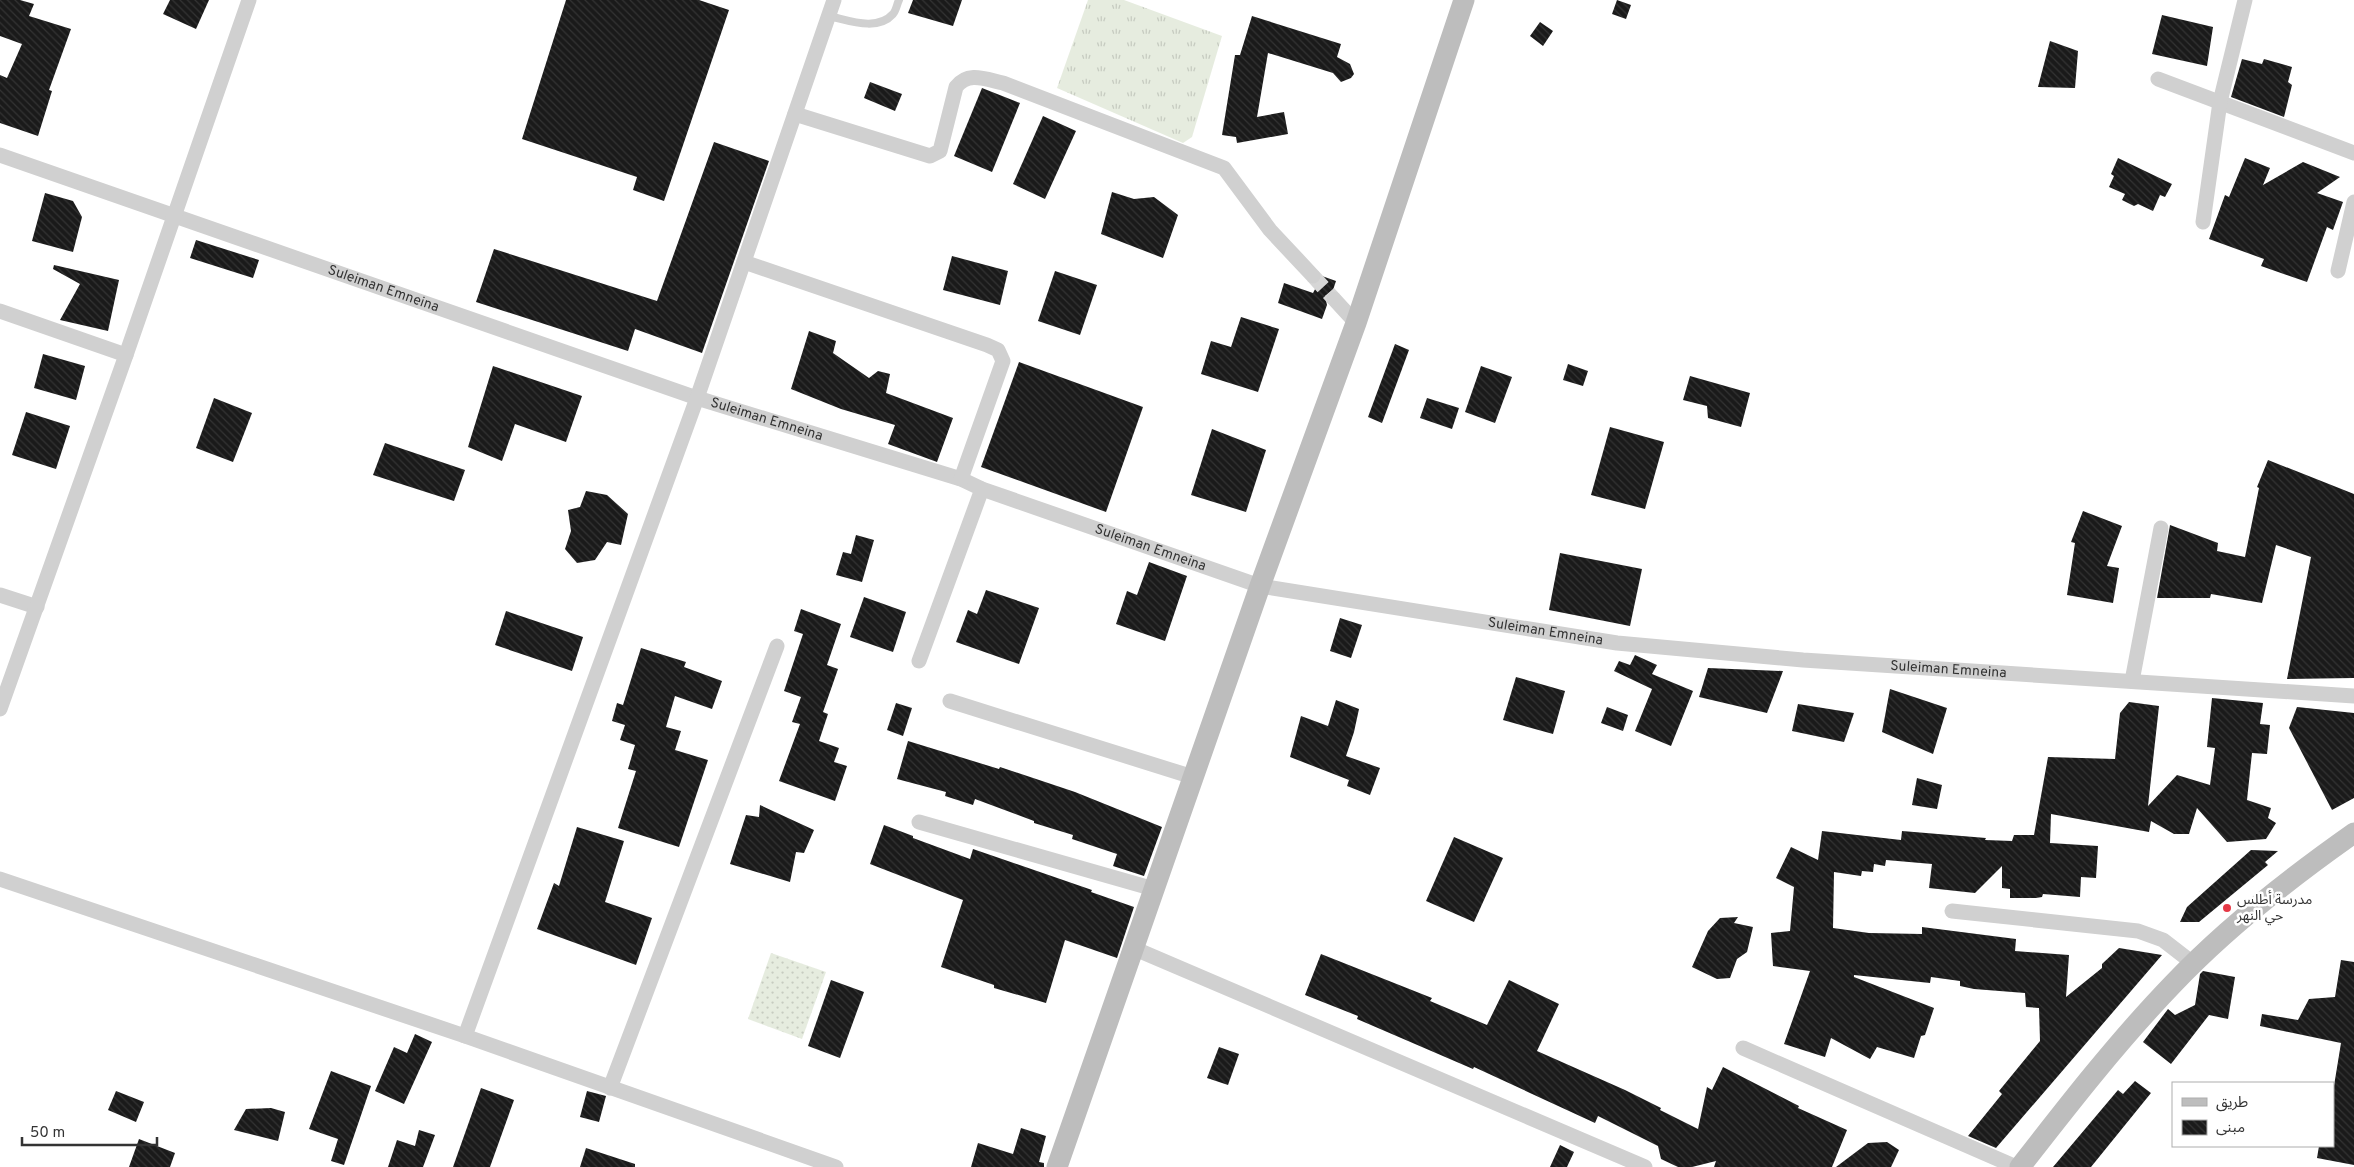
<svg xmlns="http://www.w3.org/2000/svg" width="2354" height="1167" viewBox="0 0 2354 1167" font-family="Overpass,'Noto Sans Arabic',sans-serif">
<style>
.grass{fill:url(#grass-tufts)}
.garden{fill:url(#garden-dots)}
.building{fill:url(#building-back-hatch)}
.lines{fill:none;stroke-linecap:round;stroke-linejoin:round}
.street-tunnel{stroke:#d6d6d6;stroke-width:15;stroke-dasharray:15 8;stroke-linecap:butt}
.lane{stroke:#d0d0d0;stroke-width:8}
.street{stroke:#d0d0d0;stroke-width:15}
.secondary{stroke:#bdbdbd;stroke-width:21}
.poi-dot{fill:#e63946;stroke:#fff;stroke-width:2}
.labels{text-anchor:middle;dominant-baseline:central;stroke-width:5;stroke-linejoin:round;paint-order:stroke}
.street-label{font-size:14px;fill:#333;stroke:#fff}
.poi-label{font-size:14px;fill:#333;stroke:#fff;text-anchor:start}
</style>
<defs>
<pattern id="grass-tufts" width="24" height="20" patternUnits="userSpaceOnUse" patternTransform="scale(1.25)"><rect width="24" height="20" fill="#e6ecdf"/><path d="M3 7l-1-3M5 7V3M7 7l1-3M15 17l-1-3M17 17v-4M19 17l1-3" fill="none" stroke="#c6cbc0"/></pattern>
<pattern id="garden-dots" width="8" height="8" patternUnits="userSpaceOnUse" patternTransform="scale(1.25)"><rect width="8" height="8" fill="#e6ecdf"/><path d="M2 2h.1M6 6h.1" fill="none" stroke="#c6cbc0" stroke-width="1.8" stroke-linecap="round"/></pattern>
<pattern id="building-back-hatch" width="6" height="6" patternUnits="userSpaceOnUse" patternTransform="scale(1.25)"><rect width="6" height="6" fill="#1a1a1a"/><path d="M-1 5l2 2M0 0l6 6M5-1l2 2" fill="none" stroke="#333"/></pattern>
</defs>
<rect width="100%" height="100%" fill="#fff"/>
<polygon class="grass" points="1088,0 1124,0 1222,36 1192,137 1183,143 1057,88"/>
<polygon class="garden" points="771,953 826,972 802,1039 748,1019"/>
<g class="building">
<polygon points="0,0 20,0 34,4 29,16 71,29 49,90 52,91 38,136 0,123 0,75 7,78 22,44 0,36"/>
<polygon points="170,0 209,0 196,29 163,14"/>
<polygon points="566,0 699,0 729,10 664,201 633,190 637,177 522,139"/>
<polygon points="913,0 962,0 953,26 908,13"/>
<polygon points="1617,0 1631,5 1626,19 1612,14"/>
<polygon points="2162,15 2213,27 2207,66 2152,54"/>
<polygon points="1252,16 1341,44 1337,57 1350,64 1354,74 1351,78 1341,82 1333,73 1268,53 1257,117 1284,112 1288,134 1237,143 1236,137 1222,135 1235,55 1240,55"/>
<polygon points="1540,22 1553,31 1543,46 1530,36"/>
<polygon points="2050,41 2078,51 2075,88 2038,87"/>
<polygon points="2242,59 2262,64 2264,59 2292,67 2288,82 2292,85 2284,117 2231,97"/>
<polygon points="870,82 902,94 895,111 864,98"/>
<polygon points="982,88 1020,103 992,172 954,156"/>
<polygon points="1043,116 1076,131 1045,199 1013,184"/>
<polygon points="714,142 769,161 702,353 635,329 628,351 476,302 494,249 657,301"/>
<polygon points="2118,158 2172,184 2165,197 2160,195 2153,211 2138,204 2134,206 2122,200 2125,194 2109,187 2114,176 2111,174"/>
<polygon points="2245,158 2270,168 2263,185 2303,162 2340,177 2317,193 2343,202 2333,230 2327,227 2307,282 2261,266 2264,259 2209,239 2225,195 2229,197"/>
<polygon points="1112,192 1134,199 1154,197 1178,215 1163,258 1101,234"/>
<polygon points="45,193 73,201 82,217 73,252 32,241"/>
<polygon points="196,240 259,260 253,278 190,258"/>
<polygon points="952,256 1008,271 1000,305 943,290"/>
<polygon points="54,265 119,280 108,331 60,320 80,284 53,269"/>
<polygon points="1055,271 1097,285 1080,335 1038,321"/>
<polygon points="1322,276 1336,281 1333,290 1325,296 1327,305 1322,319 1278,303 1284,283 1313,293"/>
<polygon points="1241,317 1279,329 1258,392 1201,374 1211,341 1231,347"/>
<polygon points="809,331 836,341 833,353 869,378 878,371 890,374 886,393 953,418 937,462 888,444 895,425 841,409 791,389"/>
<polygon points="1395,344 1409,350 1382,423 1368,417"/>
<polygon points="43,354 85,366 76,400 34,388"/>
<polygon points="1019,362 1143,407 1106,512 981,467"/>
<polygon points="1568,364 1588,371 1583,386 1563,380"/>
<polygon points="493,366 582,396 566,442 515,424 502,461 468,447"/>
<polygon points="1481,366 1512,377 1495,423 1465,412"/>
<polygon points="1690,376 1750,393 1741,427 1708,418 1707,406 1683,400"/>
<polygon points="214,398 252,413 233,462 196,448"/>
<polygon points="1427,398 1459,408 1452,429 1420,418"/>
<polygon points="26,412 70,426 56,469 12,455"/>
<polygon points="1610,427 1664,442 1645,509 1591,495"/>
<polygon points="1212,429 1266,450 1246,512 1191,495"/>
<polygon points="385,443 465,470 454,501 373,475"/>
<polygon points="2268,460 2354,494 2354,678 2287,679 2311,557 2276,545 2262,603 2211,594 2210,598 2157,598 2170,525 2218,543 2217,551 2245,557 2259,488 2257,487"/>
<polygon points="586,491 607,495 628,514 621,545 607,542 595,560 577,563 565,549 571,531 568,510 580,507"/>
<polygon points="2083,511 2122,526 2107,566 2119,568 2113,603 2067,595 2075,543 2071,542"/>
<polygon points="856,535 874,540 862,582 836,575 843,552 851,554"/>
<polygon points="1560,553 1642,569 1630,626 1549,610"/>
<polygon points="1149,562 1187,576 1165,641 1116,624 1127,591 1137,595"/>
<polygon points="986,590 1039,608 1019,664 956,642 968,610 977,614"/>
<polygon points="864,597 906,612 893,652 850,637"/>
<polygon points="801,609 841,624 827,665 838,669 823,712 828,714 819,741 839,748 834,762 847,766 835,801 779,781 800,724 792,722 801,697 784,691 803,634 794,631"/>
<polygon points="506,611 583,637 572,671 495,645"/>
<polygon points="1340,618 1362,625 1351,658 1330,651"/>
<polygon points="641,648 686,662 684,667 722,681 712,709 675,696 666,727 681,731 675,750 708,760 679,847 618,828 636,771 628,769 635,745 620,740 625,725 612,721 617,703 623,705"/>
<polygon points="1635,655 1657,665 1652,674 1693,691 1671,746 1635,731 1652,689 1614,671 1619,661 1630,665"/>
<polygon points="1708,668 1783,671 1767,713 1699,697"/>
<polygon points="1516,677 1565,691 1553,734 1503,720"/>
<polygon points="1890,689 1947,708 1933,754 1882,732"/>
<polygon points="2212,698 2263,703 2260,724 2270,725 2267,754 2252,753 2247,800 2271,808 2268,818 2276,823 2266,839 2227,842 2197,808 2189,834 2174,834 2151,821 2149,832 2051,814 2050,843 2098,846 2096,878 2081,877 2080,897 2043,894 2042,897 2036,898 2010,898 2010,889 2002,888 2002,866 1975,893 1929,888 1932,864 1886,860 1885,866 1874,864 1873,872 1862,871 1861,876 1834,872 1833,928 1869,933 1922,934 1922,927 2016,939 2015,951 2069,955 2066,997 2102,968 2102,964 2119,948 2162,955 1996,1148 1968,1136 2002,1094 1999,1091 2040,1041 2039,1008 2026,1007 2025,993 1974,989 1960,986 1960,981 1931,977 1930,983 1854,975 1854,977 1934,1008 1925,1035 1921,1036 1914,1058 1877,1047 1870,1059 1831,1038 1825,1057 1784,1044 1810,971 1773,966 1771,933 1790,931 1794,887 1776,878 1791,847 1818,860 1822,831 1901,840 1902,831 1986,838 1985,840 2012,841 2014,835 2034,835 2048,757 2115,759 2120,713 2129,702 2159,706 2148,806 2177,775 2210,785 2215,748 2207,747"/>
<polygon points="1336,700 1359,709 1354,732 1346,756 1380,768 1370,795 1347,786 1349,780 1290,757 1301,716 1328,726"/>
<polygon points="896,703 912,708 903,736 887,730"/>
<polygon points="1798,704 1854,713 1844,742 1792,731"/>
<polygon points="1607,707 1628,715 1623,731 1601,723"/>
<polygon points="2297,707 2354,713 2354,798 2332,810 2289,728"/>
<polygon points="908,741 999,769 1000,767 1075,792 1162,827 1144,876 1113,866 1117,854 1072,839 1073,835 1034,823 1034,821 975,799 973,805 945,796 946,792 897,779"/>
<polygon points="1917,778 1942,785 1937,809 1912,805"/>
<polygon points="760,805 814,830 804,853 796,852 790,882 730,864 746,815 759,817"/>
<polygon points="884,825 913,836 913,838 970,859 973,849 1092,890 1091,892 1134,907 1117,958 1065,940 1046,1003 994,988 994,985 941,967 963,900 870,864"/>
<polygon points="577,827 624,841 605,902 652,918 636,965 537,929 554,883 559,886"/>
<polygon points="1454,837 1503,858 1474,922 1426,901"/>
<polygon points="2251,850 2278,851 2265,862 2268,865 2199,922 2180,922 2187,907"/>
<polygon points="1738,917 1734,923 1753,927 1747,952 1737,959 1730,978 1717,979 1692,967 1708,931 1720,918"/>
<polygon points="1321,954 1432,998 1430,1001 1487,1025 1509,980 1559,1004 1537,1051 1625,1090 1661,1108 1660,1110 1698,1129 1707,1087 1712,1090 1723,1067 1799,1106 1798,1108 1847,1130 1832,1167 1714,1167 1716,1161 1692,1167 1678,1167 1661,1159 1658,1146 1598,1116 1595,1123 1474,1067 1473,1069 1357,1019 1358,1016 1305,995"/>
<polygon points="2341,960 2354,962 2354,1165 2317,1158 2319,1146 2333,1146 2333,1092 2341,1043 2260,1026 2262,1014 2298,1020 2309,999 2335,997"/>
<polygon points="2203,971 2235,977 2228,1019 2209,1015 2171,1064 2143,1042 2168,1009 2175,1015 2195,1005 2200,974"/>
<polygon points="831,980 864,992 840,1058 808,1046"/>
<polygon points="415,1034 432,1042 404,1104 375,1091 394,1047 407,1053"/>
<polygon points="1219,1047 1239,1054 1228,1085 1207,1078"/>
<polygon points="331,1071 371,1086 344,1165 331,1161 338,1139 309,1129"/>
<polygon points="2135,1081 2151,1093 2091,1167 2053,1167 2118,1090 2123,1094"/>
<polygon points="481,1088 514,1100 490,1167 453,1167"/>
<polygon points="116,1091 144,1102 136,1122 108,1110"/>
<polygon points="587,1091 606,1096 599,1122 580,1117"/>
<polygon points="271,1108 285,1112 278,1141 234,1130 246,1109"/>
<polygon points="1021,1128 1046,1136 1039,1162 1044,1163 1044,1167 971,1167 978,1143 1013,1154"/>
<polygon points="419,1130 435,1135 423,1167 388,1167 397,1140 415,1146"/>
<polygon points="139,1139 175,1153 170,1167 129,1167"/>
<polygon points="1887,1142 1899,1150 1891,1167 1836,1167 1868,1143"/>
<polygon points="1560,1145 1574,1152 1567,1167 1550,1167"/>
<polygon points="586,1148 635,1164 635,1167 580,1167"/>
</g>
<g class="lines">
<polyline class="street-tunnel" points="1313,276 1334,299"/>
<path class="lane" d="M829 16C848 20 877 32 893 14 896 11 897 4 899 0"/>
<g class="street">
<polyline points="2158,79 2354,153"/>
<path d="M795 114 930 156 940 151 956 87C968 71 985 79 1003 83L1224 168 1270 230 1313 276"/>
<path id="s1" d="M0 155 697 398 961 479 982 489 1260 586 1617 643 1803 660 2354 696"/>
<polyline points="2203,222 2220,102 2245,0"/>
<polyline points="744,262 987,345 998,350 1003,361 961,479"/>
<polyline points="2338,271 2354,202"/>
<polyline points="1334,299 1356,323"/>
<polyline points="0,311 126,355"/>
<polyline points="0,595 37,607"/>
<polyline points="919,661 982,489"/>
<polyline points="2132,681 2161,528"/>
<polyline points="950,701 1193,777"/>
<polyline points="0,709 126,355 249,0"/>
<polyline points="919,822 1154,889"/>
<polyline points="0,879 465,1036 836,1167"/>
<polyline points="1952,911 2138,931 2163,940 2194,964"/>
<polyline points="1133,948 1645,1167"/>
<polyline points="465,1036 697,398 834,0"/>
<polyline points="1743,1048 2016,1167"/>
<polyline points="610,1088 777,646"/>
</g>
<g class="secondary">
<polyline points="1057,1167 1260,586 1356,323 1464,0"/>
<path d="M2020 1167C2069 1104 2118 1041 2173 984 2227 927 2290 878 2354 833"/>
</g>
</g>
<circle class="poi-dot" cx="2227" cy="908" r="5"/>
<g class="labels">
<g class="street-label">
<text stroke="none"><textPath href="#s1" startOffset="406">Suleiman Emneina</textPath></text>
<text stroke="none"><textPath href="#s1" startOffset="811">Suleiman Emneina</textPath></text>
<text stroke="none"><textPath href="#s1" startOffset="1216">Suleiman Emneina</textPath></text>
<text stroke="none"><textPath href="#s1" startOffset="1621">Suleiman Emneina</textPath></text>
<text stroke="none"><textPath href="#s1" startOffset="2026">Suleiman Emneina</textPath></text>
</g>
<g class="poi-label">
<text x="2237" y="900">مدرسة أطلس<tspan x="2237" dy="16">حي النهر</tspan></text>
</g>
</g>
<rect x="2172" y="1082" width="162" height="65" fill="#ffffff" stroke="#adadad"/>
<rect x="2182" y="1098" width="25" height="8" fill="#bdbdbd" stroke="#adadad"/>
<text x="2216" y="1107" font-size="15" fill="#333333">طريق</text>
<rect x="2182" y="1120" width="25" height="15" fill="url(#building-back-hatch)" stroke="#adadad"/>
<text x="2216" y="1132" font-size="15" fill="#333333">مبنى</text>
<path d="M22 1137v8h135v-8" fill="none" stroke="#333333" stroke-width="2.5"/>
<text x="30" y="1137" font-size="15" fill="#333333" stroke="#ffffff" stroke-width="4" paint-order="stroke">50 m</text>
</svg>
